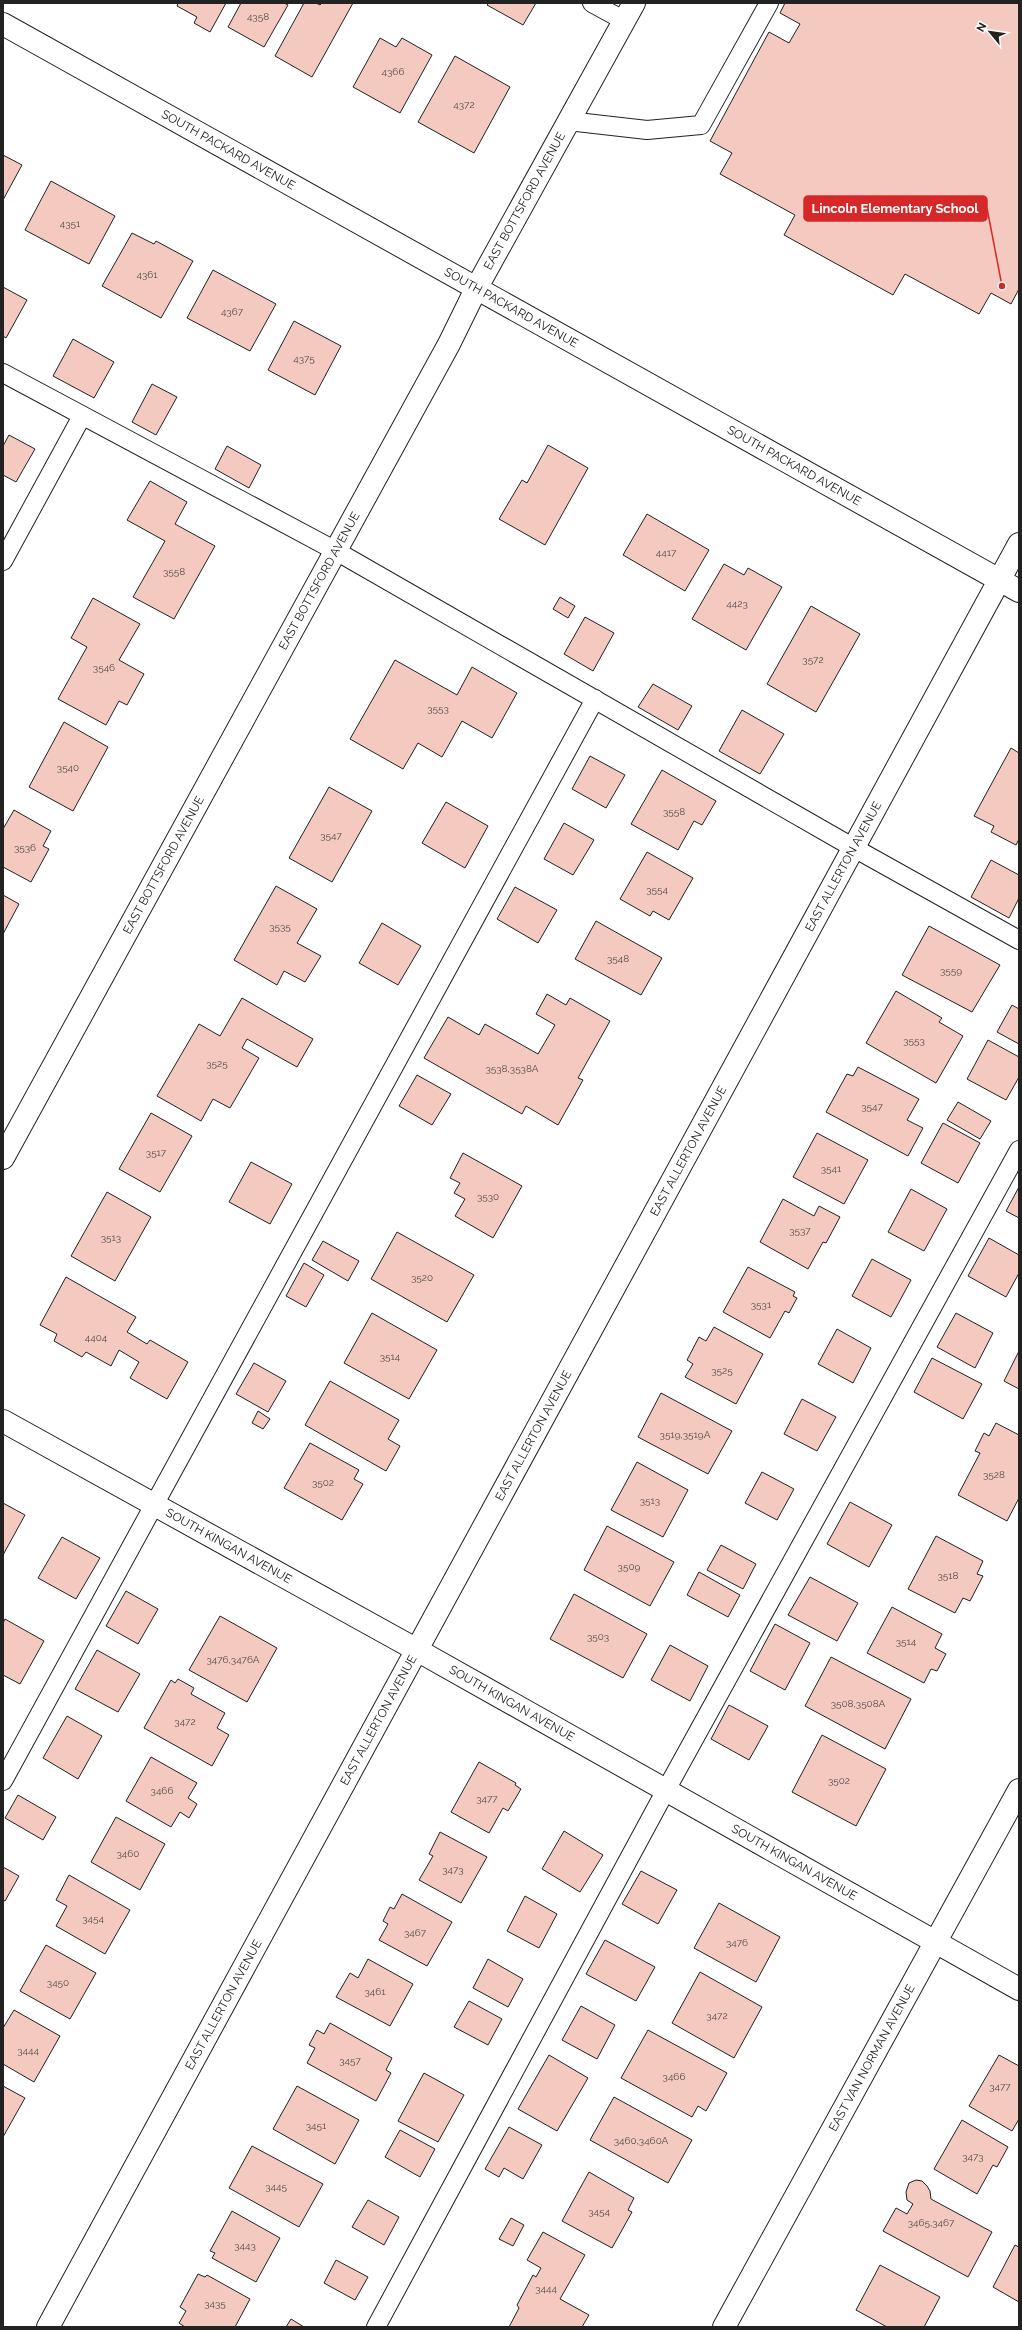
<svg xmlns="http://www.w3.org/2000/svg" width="1022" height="2330" viewBox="0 0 1022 2330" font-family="Raleway,sans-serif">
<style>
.building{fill:#f3c9c0;stroke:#222}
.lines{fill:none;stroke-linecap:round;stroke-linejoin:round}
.service-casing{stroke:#222;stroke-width:20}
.minor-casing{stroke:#222;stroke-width:24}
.tertiary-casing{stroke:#222;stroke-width:24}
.service{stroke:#fff;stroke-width:18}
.minor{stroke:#fff;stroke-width:22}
.tertiary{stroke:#fff;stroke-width:22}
.labels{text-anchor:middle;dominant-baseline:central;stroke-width:3;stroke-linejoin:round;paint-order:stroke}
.number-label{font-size:10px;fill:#564c4a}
.street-label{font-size:12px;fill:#222;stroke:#fff}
.leader{fill:none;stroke:#d62828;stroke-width:1.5}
.callout-dot{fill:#d62828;stroke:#fff;stroke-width:1.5}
.callout{fill:#d62828;stroke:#d62828;stroke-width:1.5}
.callout-label{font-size:13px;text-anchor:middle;font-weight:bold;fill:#fff}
</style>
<rect width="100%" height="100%" fill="#fff"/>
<g class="building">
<polygon points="178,3 226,3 210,32 194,23 197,17 177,6"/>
<polygon points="241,3 284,3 288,5 264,47 228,27"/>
<polygon points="304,3 316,3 320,5 322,3 353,3 312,77 275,56"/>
<polygon points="489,3 536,3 523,25 487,5"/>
<polygon points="785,3 1019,3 1019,289 1011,304 991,293 979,314 905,274 893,295 784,235 795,215 720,174 732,153 710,141 769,32 789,43 800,24 780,13"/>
<polygon points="380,38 396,47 402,38 432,55 400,113 353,87"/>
<polygon points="455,56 510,87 474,153 418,122"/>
<polygon points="3,155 22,165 3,200"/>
<polygon points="51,181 115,216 89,264 25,230"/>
<polygon points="132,233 154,244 156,241 193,261 161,318 102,286"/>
<polygon points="213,270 276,304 250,351 187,318"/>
<polygon points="3,287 27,300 6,338 3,336"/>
<polygon points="294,321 341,346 315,395 268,370"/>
<polygon points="73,339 114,362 94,398 53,376"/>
<polygon points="152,384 177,397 156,435 132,422"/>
<polygon points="9,435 35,449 16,482 3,475 3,446"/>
<polygon points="548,445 588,468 545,545 499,519 522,480 527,483"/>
<polygon points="227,446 261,465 249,488 215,469"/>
<polygon points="150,481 187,502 175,524 215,546 174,619 133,597 165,541 127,520"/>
<polygon points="647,514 709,550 685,591 623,555"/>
<polygon points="724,564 744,575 748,568 782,587 746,650 692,619"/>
<polygon points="560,597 575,606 568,618 553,609"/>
<polygon points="93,598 140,624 119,660 144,674 127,705 119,701 106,725 58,699 87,647 71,638"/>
<polygon points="811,606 860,634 816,712 767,684"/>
<polygon points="585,617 614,633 593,671 564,654"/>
<polygon points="395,660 457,695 472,667 517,693 492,738 462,721 442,757 418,743 403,769 350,739"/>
<polygon points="653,684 692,706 678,730 638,707"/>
<polygon points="742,710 784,734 760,774 719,751"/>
<polygon points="64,722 108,747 73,811 29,787"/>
<polygon points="1011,748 1019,753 1019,839 1016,845 991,832 994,826 974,816"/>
<polygon points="590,756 625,775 606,808 572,789"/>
<polygon points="662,770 716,801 702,825 694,821 678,850 631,824"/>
<polygon points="329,787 372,811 332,882 289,858"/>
<polygon points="446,802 488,826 465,868 422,843"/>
<polygon points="14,810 51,831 43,846 49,849 31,882 3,867 3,829"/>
<polygon points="564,823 594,840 573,875 544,859"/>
<polygon points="647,852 693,878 669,920 653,911 650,916 620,899"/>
<polygon points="991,860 1019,875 1019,898 1009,918 971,897"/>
<polygon points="276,886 317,909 297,943 321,956 305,982 284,971 277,985 234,960"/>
<polygon points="515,887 557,910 538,943 497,919"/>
<polygon points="3,895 19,904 3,934"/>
<polygon points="596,921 662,958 641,995 575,959"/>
<polygon points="382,923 421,946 398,985 359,963"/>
<polygon points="929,926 1000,965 972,1012 902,975"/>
<polygon points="896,991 942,1018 939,1022 963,1036 936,1083 866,1043"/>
<polygon points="547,994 566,1005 570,998 610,1021 578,1078 583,1080 558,1125 526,1106 522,1114 424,1058 448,1017 479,1035 485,1024 538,1054 555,1025 536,1014"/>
<polygon points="242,998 313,1039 297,1067 247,1039 242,1048 259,1058 230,1108 213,1099 201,1121 157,1096 199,1024 220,1036"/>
<polygon points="1012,1005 1019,1009 1019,1044 997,1032"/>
<polygon points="988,1040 1019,1057 1019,1077 1006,1100 967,1079"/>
<polygon points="858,1067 919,1099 907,1120 923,1128 908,1156 826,1112 847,1074 853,1076"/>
<polygon points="417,1075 451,1094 432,1125 399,1106"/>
<polygon points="958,1102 991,1121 980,1139 947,1120"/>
<polygon points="151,1113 192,1136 160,1192 119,1169"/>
<polygon points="943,1123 980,1143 958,1183 921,1163"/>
<polygon points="817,1133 868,1160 844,1204 793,1177"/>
<polygon points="463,1153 522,1186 493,1238 455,1216 465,1199 454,1193 460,1183 450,1178"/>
<polygon points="251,1162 292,1184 270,1224 229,1202"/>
<polygon points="1019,1187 1019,1218 1006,1211"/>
<polygon points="911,1189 947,1209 924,1251 888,1232"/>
<polygon points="107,1192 151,1217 115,1281 71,1256"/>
<polygon points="783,1199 814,1216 819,1206 840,1217 826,1243 823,1242 808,1269 760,1242"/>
<polygon points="397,1232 474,1275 447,1322 371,1279"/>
<polygon points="989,1238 1019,1255 1019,1273 1006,1297 968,1276"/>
<polygon points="323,1241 359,1261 348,1281 312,1260"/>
<polygon points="872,1259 911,1280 891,1317 852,1296"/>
<polygon points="304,1263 324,1275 306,1307 286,1296"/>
<polygon points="748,1267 795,1292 793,1296 797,1298 789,1313 785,1311 770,1338 723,1312"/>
<polygon points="66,1277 136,1317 127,1332 147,1344 150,1340 188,1362 167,1399 130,1378 139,1362 119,1350 111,1366 86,1352 82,1357 54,1341 57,1334 40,1325"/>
<polygon points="372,1313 437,1350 409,1399 344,1363"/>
<polygon points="956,1313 993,1333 975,1368 937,1347"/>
<polygon points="714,1327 763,1354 736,1404 685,1377 693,1364 687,1360 699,1337 706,1341"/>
<polygon points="837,1329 871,1348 853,1383 818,1364"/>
<polygon points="1019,1351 1019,1389 1004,1381"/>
<polygon points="932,1358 982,1384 963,1419 914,1392"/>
<polygon points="254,1363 286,1381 268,1412 236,1394"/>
<polygon points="330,1381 399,1420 388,1439 400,1446 386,1471 305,1425"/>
<polygon points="661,1393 732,1431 708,1474 638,1437"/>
<polygon points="802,1399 836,1417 817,1451 784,1434"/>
<polygon points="258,1411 270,1419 263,1429 252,1423"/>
<polygon points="996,1423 1019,1435 1019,1498 1007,1521 958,1495 980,1453 975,1451 984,1433 989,1436"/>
<polygon points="310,1443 359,1470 354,1479 363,1484 342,1520 284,1488"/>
<polygon points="637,1462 688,1490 663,1537 611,1510"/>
<polygon points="762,1472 794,1489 777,1520 745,1503"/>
<polygon points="850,1502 892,1525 869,1567 827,1544"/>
<polygon points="3,1503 25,1515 3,1555"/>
<polygon points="607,1526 674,1562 650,1606 584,1570"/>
<polygon points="936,1536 983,1561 977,1574 983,1576 970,1601 963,1598 955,1613 908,1589"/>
<polygon points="62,1537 100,1558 76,1599 38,1578"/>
<polygon points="721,1545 756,1564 743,1589 707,1570"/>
<polygon points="699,1572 740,1595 728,1617 687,1595"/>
<polygon points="810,1577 858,1603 837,1641 788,1615"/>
<polygon points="126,1591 158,1609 138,1644 106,1626"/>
<polygon points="574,1594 647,1634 623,1678 550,1639"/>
<polygon points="892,1607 942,1634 935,1648 946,1654 937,1671 931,1669 924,1683 867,1653"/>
<polygon points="220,1616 277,1648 247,1702 189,1670"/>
<polygon points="5,1619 44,1641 20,1684 3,1675 3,1623"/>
<polygon points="775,1624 810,1643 785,1690 750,1671"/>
<polygon points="670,1645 708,1666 690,1701 651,1680"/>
<polygon points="97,1650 140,1674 118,1712 75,1689"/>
<polygon points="831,1657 911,1699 885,1749 805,1706"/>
<polygon points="178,1679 194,1688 191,1694 225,1713 217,1728 229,1735 212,1766 144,1728 171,1680 175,1683"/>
<polygon points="729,1705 768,1726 749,1760 711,1739"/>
<polygon points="67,1716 102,1736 78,1779 43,1758"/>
<polygon points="822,1735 886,1769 856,1826 792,1792"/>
<polygon points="151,1757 197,1783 188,1798 197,1804 189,1818 180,1812 171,1827 126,1801"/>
<polygon points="479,1762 516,1783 515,1785 521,1789 508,1811 503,1808 489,1833 451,1812"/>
<polygon points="18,1795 56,1817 43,1840 5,1818"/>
<polygon points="116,1817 165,1844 140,1890 91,1862"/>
<polygon points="564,1831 603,1855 580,1892 542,1869"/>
<polygon points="440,1832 487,1857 461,1903 419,1880 433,1856 429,1854"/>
<polygon points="3,1867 19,1876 5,1901 3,1900"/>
<polygon points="641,1871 677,1890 658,1924 622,1904"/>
<polygon points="69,1875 130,1910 105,1954 56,1926 67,1906 56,1900"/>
<polygon points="402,1894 452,1922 427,1966 379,1940 388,1924 383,1921 390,1907 394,1909"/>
<polygon points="525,1896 557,1914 539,1948 507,1931"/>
<polygon points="719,1903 780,1937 756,1982 694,1948"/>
<polygon points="605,1940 655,1967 636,2001 586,1974"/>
<polygon points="46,1945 96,1973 70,2019 20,1991"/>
<polygon points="368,1959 413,1984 390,2026 336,1997 350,1973 358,1978"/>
<polygon points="488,1959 523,1979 508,2007 473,1988"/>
<polygon points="700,1972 762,2007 734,2058 672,2023"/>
<polygon points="469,2001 502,2019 488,2045 454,2027"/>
<polygon points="581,2006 615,2025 597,2059 562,2040"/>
<polygon points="14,2010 60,2036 34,2082 3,2064 3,2028"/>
<polygon points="330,2023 392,2058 386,2070 391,2073 376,2101 307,2063 315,2048 309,2045 317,2030 324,2034"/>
<polygon points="648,2030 727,2073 706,2111 698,2106 692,2117 621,2078"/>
<polygon points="549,2055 588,2078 557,2131 518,2109"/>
<polygon points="999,2055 1019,2066 1019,2119 1012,2131 969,2106"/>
<polygon points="424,2073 464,2095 438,2142 398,2121"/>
<polygon points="3,2086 25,2098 3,2137"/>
<polygon points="297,2086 359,2120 335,2164 273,2129"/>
<polygon points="614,2097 692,2140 668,2183 590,2140"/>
<polygon points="962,2120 1008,2147 997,2167 993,2165 977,2194 934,2169"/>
<polygon points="509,2127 542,2145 523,2179 504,2168 499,2177 485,2169"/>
<polygon points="400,2130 435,2149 420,2177 385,2157"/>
<polygon points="252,2146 323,2184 299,2227 229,2188"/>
<polygon points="589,2172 634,2198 628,2210 632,2212 612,2248 562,2221"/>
<polygon points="916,2180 922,2181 927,2186 930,2191 931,2199 992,2232 968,2277 883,2231 896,2208 907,2214 913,2204 907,2200 906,2192 909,2183"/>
<polygon points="368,2200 399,2217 384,2245 352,2227"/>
<polygon points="232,2211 280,2238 256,2282 212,2258 215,2253 210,2251"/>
<polygon points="511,2218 524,2225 513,2246 499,2239"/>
<polygon points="543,2232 585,2255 560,2299 589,2315 582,2327 509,2327 519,2308 517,2305 533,2275 536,2277 541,2268 527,2260"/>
<polygon points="1015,2245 1019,2247 1019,2302 993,2287"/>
<polygon points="336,2260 368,2277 355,2300 324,2283"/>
<polygon points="880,2265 940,2297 924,2327 887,2327 856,2310"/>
<polygon points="198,2274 205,2277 207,2275 250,2299 235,2327 185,2327 179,2323 186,2311 180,2307"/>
<polygon points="291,2319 304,2327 286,2327"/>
</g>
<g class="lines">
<g class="service-casing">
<g id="service">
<polyline points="592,3 625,21"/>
<polyline points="568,121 647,130 701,125 769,3"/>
<polyline points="3,373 336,551 854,848 1019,940"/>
<polyline points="3,561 82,416"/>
<polyline points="3,1781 595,699"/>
<polyline points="376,2327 666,1790 1019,1150"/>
</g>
</g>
<g class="minor-casing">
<g id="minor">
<path id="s1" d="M3 1158 449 344 477 287 634 3"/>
<path id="s2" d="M3 1421 417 1650 1019 1989"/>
<path id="s3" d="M48 2327 1019 544"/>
<path id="s4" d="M724 2327 1019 1790"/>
</g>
</g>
<g class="tertiary-casing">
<g id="tertiary">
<path id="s5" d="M3 24 1019 591"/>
</g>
</g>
<use href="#service" class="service"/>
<use href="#minor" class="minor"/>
<use href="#tertiary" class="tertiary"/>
</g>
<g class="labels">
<g class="number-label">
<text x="258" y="16">4358</text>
<text x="393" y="71">4366</text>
<text x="464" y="104">4372</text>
<text x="70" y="223">4351</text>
<text x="147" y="274">4361</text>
<text x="232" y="311">4367</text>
<text x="304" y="358">4375</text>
<text x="666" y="552">4417</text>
<text x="174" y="571">3558</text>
<text x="737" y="603">4423</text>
<text x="813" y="659">3572</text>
<text x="104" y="667">3546</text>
<text x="438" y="708">3553</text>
<text x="68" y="767">3540</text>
<text x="674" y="811">3558</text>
<text x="331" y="835">3547</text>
<text x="25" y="847">3536</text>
<text x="657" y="889">3554</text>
<text x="280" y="926">3535</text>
<text x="618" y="958">3548</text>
<text x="951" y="970">3559</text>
<text x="914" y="1040">3553</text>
<text x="217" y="1063">3525</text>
<text x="512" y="1068">3538,3538A</text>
<text x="872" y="1106">3547</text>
<text x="156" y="1152">3517</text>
<text x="831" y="1168">3541</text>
<text x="488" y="1196">3530</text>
<text x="800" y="1230">3537</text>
<text x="111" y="1237">3513</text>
<text x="422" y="1277">3520</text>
<text x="761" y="1304">3531</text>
<text x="96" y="1337">4404</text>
<text x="390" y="1356">3514</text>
<text x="722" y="1370">3525</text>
<text x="685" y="1434">3519,3519A</text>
<text x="994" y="1474">3528</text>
<text x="323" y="1482">3502</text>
<text x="650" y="1500">3513</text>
<text x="629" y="1566">3509</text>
<text x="948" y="1575">3518</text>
<text x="598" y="1636">3503</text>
<text x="906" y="1641">3514</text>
<text x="233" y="1659">3476,3476A</text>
<text x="858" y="1703">3508,3508A</text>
<text x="185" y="1721">3472</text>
<text x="839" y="1780">3502</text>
<text x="162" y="1790">3466</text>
<text x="487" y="1798">3477</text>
<text x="128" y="1853">3460</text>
<text x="453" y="1869">3473</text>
<text x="93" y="1918">3454</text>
<text x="415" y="1932">3467</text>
<text x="737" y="1942">3476</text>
<text x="58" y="1982">3450</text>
<text x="375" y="1991">3461</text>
<text x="717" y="2015">3472</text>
<text x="28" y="2050">3444</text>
<text x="350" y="2060">3457</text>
<text x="674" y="2076">3466</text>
<text x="1000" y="2086">3477</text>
<text x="316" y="2125">3451</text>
<text x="641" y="2140">3460,3460A</text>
<text x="973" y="2156">3473</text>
<text x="276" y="2186">3445</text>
<text x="599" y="2211">3454</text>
<text x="931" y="2222">3465,3467</text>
<text x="245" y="2245">3443</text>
<text x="546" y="2288">3444</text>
<text x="215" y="2303">3435</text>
</g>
<g class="street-label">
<text stroke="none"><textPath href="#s5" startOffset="258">SOUTH PACKARD AVENUE</textPath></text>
<text stroke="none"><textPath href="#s1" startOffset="1090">EAST BOTTSFORD AVENUE</textPath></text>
<text stroke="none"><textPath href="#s5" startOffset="582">SOUTH PACKARD AVENUE</textPath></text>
<text stroke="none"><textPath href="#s5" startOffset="906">SOUTH PACKARD AVENUE</textPath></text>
<text stroke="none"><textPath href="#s1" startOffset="658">EAST BOTTSFORD AVENUE</textPath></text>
<text stroke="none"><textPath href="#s1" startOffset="334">EAST BOTTSFORD AVENUE</textPath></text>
<text stroke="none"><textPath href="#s3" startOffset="1663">EAST ALLERTON AVENUE</textPath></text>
<text stroke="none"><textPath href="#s3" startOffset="1339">EAST ALLERTON AVENUE</textPath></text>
<text stroke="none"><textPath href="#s3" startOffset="1015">EAST ALLERTON AVENUE</textPath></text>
<text stroke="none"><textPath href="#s2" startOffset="258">SOUTH KINGAN AVENUE</textPath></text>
<text stroke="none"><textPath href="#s2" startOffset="582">SOUTH KINGAN AVENUE</textPath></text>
<text stroke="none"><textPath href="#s3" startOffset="691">EAST ALLERTON AVENUE</textPath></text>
<text stroke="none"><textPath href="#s2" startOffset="906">SOUTH KINGAN AVENUE</textPath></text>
<text stroke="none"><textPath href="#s3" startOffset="367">EAST ALLERTON AVENUE</textPath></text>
<text stroke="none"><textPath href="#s4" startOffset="307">EAST VAN NORMAN AVENUE</textPath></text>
</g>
</g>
<path class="leader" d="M1002 286L987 208"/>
<circle class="callout-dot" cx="1002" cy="286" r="4"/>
<rect class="callout" x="804" y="196" width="183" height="25" rx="4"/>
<g class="callout-label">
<text x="895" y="213">Lincoln Elementary School</text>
</g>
<rect width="1022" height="2330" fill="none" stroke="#222222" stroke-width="8"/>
<g transform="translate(990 32) rotate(299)" stroke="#ffffff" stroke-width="3" paint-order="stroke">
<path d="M0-3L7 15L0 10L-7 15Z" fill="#222222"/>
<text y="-6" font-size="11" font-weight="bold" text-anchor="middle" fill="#222222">N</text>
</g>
</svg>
